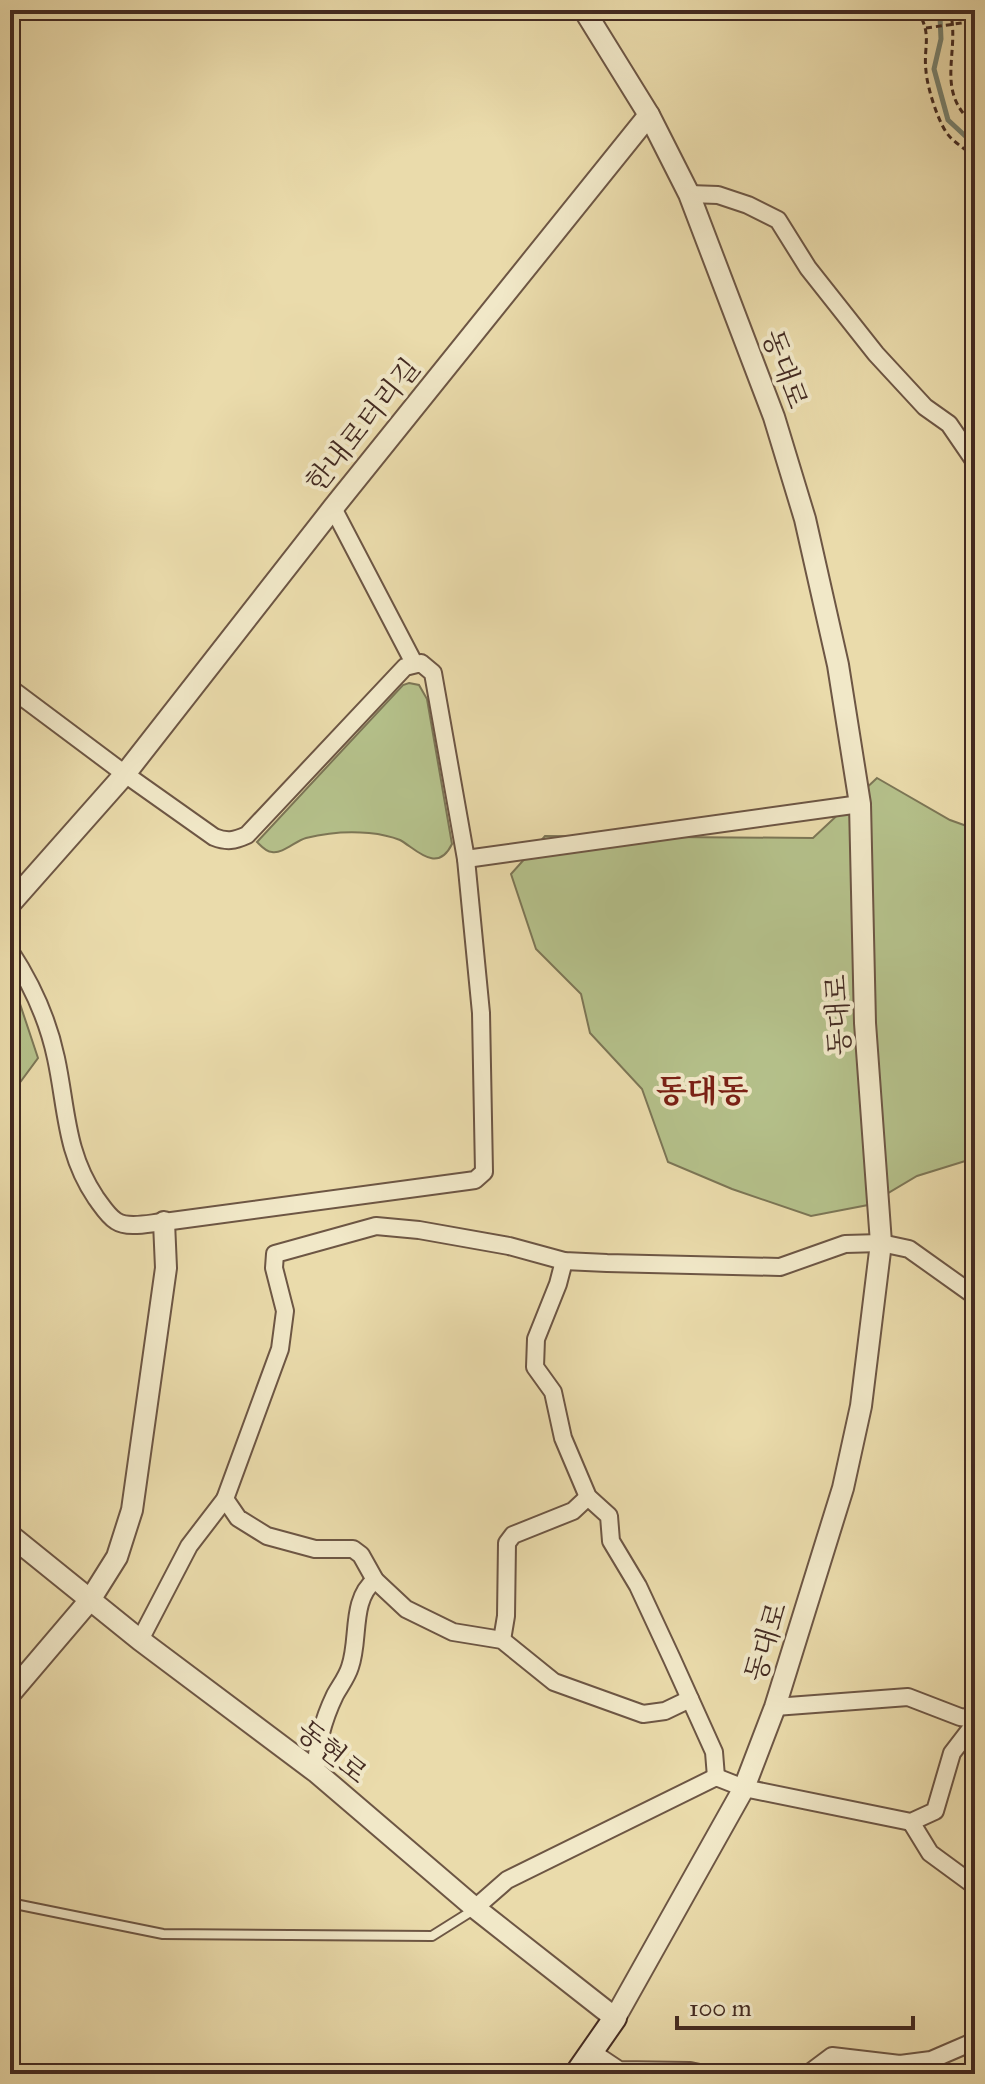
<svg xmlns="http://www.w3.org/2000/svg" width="985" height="2084" viewBox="0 0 985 2084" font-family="'IM FELL Great Primer','Noto Serif KR',serif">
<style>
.green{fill:#b5c18b;stroke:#7c7656;stroke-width:2}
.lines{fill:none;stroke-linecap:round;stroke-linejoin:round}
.stream{stroke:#778270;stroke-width:5}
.service-casing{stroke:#6d5644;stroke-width:12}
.minor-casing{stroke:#6d5644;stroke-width:20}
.tertiary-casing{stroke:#6d5644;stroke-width:24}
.secondary-casing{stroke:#432a21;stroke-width:26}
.path{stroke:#432a21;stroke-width:3;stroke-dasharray:6 4;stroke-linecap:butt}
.service{stroke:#f1e8c8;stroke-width:8}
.minor{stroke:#f1e8c8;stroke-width:16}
.tertiary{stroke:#f1e8c8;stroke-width:20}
.secondary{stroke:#f1e8c8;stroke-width:22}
.labels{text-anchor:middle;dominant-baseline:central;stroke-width:8;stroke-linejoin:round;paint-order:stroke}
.street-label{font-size:28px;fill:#432a21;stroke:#f1e8c8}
.quarter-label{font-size:32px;font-weight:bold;fill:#7a1f14;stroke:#f1e8c8}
</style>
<rect width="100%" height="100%" fill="#eadbab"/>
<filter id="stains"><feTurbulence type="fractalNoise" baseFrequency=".0025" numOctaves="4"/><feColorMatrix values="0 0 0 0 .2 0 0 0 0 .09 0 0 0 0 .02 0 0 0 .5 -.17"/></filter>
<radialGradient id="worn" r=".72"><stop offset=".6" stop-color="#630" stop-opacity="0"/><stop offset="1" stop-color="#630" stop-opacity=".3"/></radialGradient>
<g class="green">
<path d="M409 683 419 685 427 699 452 844C437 875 415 848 400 840 390 836 379 834 369 833 349 831 326 833 306 838 295 841 283 854 272 852 266 852 261 846 257 842L403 685Z"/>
<polygon points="877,778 950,820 975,829 975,1158 917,1176 868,1205 811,1216 732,1189 668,1162 642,1089 590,1033 581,994 536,949 511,874 545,836 813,838"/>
<polygon points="10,983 17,995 38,1058 10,1096"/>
</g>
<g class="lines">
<polyline class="stream" points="934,10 940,17 941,39 934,69 948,120 975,145"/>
<g class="service-casing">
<polyline id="service" points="10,1903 163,1934 432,1936 475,1909"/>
</g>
<g class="minor-casing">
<g id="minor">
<polyline points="689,194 718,195 748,205 778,220 808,268 876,354 925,407 949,424 975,462"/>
<polyline points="333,508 414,663"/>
<polyline points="975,543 975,569"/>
<path d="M10 688 125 774 214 837C227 842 234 841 247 835L405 667 421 663 433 673 466 859 481 1013 484 1172 475 1180 468 1181 164 1222C150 1223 128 1229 116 1221 108 1216 102 1206 96 1198 65 1152 67 1109 56 1058 48 1020 31 983 10 951"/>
<polyline points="466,859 860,804"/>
<polyline points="564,1261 558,1284 536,1339 535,1367 553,1392 563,1438 588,1497 609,1516 611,1541 638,1586 672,1659 714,1752 716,1777"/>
<polyline points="225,1499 238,1518 267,1536 315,1549 353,1549 361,1555 375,1580 406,1609 453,1632 502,1640 554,1682 643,1714 665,1711 690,1699"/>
<polyline points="140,1640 189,1546 225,1499 280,1349 285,1311 274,1268 275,1254 376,1226 419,1230 509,1246 564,1261 607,1263 780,1267 845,1244 881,1243 909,1249 975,1296"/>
<polyline points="502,1640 506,1616 507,1543 513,1535 573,1511 588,1497"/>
<polyline points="775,1707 908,1697 960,1717 975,1719"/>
<path d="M316 1772C316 1745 323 1720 335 1695 340 1686 347 1677 350 1667 360 1639 350 1600 375 1580"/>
<polyline points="911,1822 930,1853 975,1886"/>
<polyline points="475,1908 507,1880 716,1777 744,1788 911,1822 935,1811 952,1753 975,1723"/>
<polyline points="592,2052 619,2070 690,2071 704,2074"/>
<polyline points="808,2074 832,2056 900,2064 931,2060 975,2041"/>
</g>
</g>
<g class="tertiary-casing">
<g id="tertiary">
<polyline points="10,904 125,774 333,508 649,115"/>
<polyline points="10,1535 140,1640 316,1772 475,1908 615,2018 744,1788 775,1707 843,1488 861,1406 881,1243 865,1023 860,804 838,665 805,519 774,417 689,194 649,115 584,10"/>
<polyline points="10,1694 90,1600 117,1557 132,1510 166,1268 164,1222"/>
</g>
</g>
<g class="secondary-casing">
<polyline id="secondary" points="576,2074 615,2018"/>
</g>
<g class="path">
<path d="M917 10C933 35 923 46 926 71 927 87 939 126 950 137 957 144 967 151 975 157"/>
<path d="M950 10C961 53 933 91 975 125"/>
<polyline points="926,28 969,22"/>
</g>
<use href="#service" class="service"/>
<use href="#minor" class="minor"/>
<use href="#tertiary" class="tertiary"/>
<use href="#secondary" class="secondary"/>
</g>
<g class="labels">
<g class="street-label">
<text transform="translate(785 369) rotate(70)">동대로</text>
<text transform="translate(363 425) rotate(-51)">한내로터리길</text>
<text transform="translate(838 1015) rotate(-93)">동대로</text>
<text transform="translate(766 1642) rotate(-73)">동대로</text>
<text transform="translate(332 1752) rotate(39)">동현로</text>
</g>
<g class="quarter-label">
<text x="702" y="1091">동대동</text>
</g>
</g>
<rect width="985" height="2084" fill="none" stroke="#eadbab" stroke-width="40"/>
<rect x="12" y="12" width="961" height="2060" fill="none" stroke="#432a21" stroke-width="4"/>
<rect x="20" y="20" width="945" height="2044" fill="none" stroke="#432a21" stroke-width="2"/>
<path d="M677 2016v12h236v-12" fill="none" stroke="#432a21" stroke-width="4"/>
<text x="689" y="2016" font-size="24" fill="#432a21" stroke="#f1e8c8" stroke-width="6" paint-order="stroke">100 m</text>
<rect width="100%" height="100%" filter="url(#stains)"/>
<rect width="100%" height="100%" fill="url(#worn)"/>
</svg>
